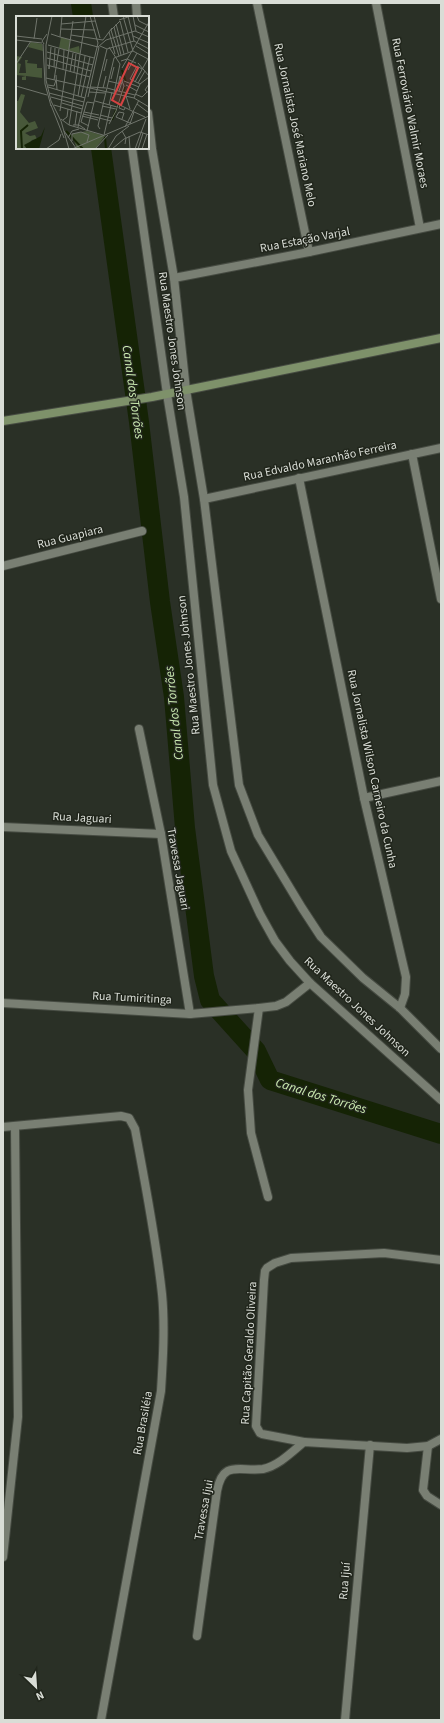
<svg xmlns="http://www.w3.org/2000/svg" width="444" height="1723" viewBox="0 0 444 1723" font-family="'Source Sans 3',sans-serif">
<style>
.lines{fill:none;stroke-linecap:round;stroke-linejoin:round}
.canal{stroke:#152305;stroke-width:20}
.street-casing{stroke:#464b42;stroke-width:10}
.secondary-casing{stroke:#464b42;stroke-width:10}
.street{stroke:#797f73;stroke-width:8}
.secondary{stroke:#7e916a;stroke-width:8}
.labels{text-anchor:middle;dominant-baseline:central;stroke-width:3;stroke-linejoin:round;paint-order:stroke}
.street-label{font-size:12px;fill:#d9ddd6;stroke:#21261c}
.water-label{font-size:13px;font-style:italic;fill:#ceeeb3;stroke:#21261c}
.inset-river{fill:none;stroke:#152305;stroke-width:2}
.inset-road{fill:none;stroke:#70756c;stroke-width:1}
.view{fill:#d64342;fill-opacity:0.15;stroke:#d64342;stroke-width:2}
.inset-edge{fill:none;stroke:#d9ddd6;stroke-width:2}
</style>
<rect width="100%" height="100%" fill="#2a3026"/>
<g class="lines">
<g class="canal">
<polyline points="81,3 83,17"/>
<polyline points="101,148 139,422 160,602 174,697 185,828 204,976 210,1000 256,1051 270,1080 441,1134"/>
</g>
<g class="street-casing">
<g id="street">
<polyline points="112,3 114,17"/>
<polyline points="136,3 137,17"/>
<polyline points="257,3 309,252"/>
<polyline points="376,3 420,228"/>
<polyline points="148,113 152,149 174,278 186,390 204,499 239,785 258,835 302,908 321,937 363,978 400,1008 441,1049"/>
<polyline points="132,148 167,394 184,497 213,785 231,851 260,914 275,941 290,961 310,983 441,1100"/>
<polyline points="174,278 309,252 441,224"/>
<polyline points="412,454 441,599"/>
<polyline points="299,478 364,798 406,977 405,994 400,1008"/>
<polyline points="204,499 441,448"/>
<polyline points="3,566 142,531"/>
<polyline points="139,729 161,834 190,1014"/>
<polyline points="364,798 441,781"/>
<polyline points="3,827 161,834"/>
<polyline points="3,1003 190,1014 259,1008 276,1006 286,1002 310,983"/>
<polyline points="259,1008 248,1090 251,1133 268,1197"/>
<path d="M3 1127 121 1116 129 1118 135 1129C145 1183 156 1238 162 1294 165 1325 163 1359 161 1391L101 1720"/>
<polyline points="304,1442 262,1434 260,1433 256,1426 264,1280 265,1271 267,1268 275,1263 291,1258 384,1253 441,1260"/>
<polyline points="428,1446 423,1490 427,1496 441,1505"/>
<polyline points="3,1557 18,1417 15,1127"/>
<path d="M197 1636 217 1491C223 1459 240 1472 263 1469 278 1466 292 1452 304 1442L407 1448 428 1446 441 1439"/>
<polyline points="345,1720 370,1445"/>
</g>
</g>
<g class="secondary-casing">
<polyline id="secondary" points="3,421 152,397 441,338"/>
</g>
<use href="#street" class="street"/>
<use href="#secondary" class="secondary"/>
</g>
<g class="labels">
<g class="street-label">
<text transform="translate(410 113) rotate(79)">Rua Ferroviário Walmir Moraes</text>
<text transform="translate(295 125) rotate(78)">Rua Jornalista José Mariano Melo</text>
<text transform="translate(305 240) rotate(-11)">Rua Estação Varjal</text>
<text transform="translate(172 341) rotate(82)">Rua Maestro Jones Johnson</text>
<text transform="translate(320 461) rotate(-12)">Rua Edvaldo Maranhão Ferreira</text>
<text transform="translate(70 537) rotate(-14)">Rua Guapiara</text>
<text transform="translate(189 665) rotate(-96)">Rua Maestro Jones Johnson</text>
<text transform="translate(372 769) rotate(78)">Rua Jornalista Wilson Carneiro da Cunha</text>
<text transform="translate(82 818) rotate(3)">Rua Jaguari</text>
<text transform="translate(178 869) rotate(80)">Travessa Jaguari</text>
<text transform="translate(132 998) rotate(3)">Rua Tumiritinga</text>
<text transform="translate(357 1007) rotate(43)">Rua Maestro Jones Johnson</text>
<text transform="translate(249 1353) rotate(-87)">Rua Capitão Geraldo Oliveira</text>
<text transform="translate(143 1423) rotate(-80)">Rua Brasiléia</text>
<text transform="translate(204 1510) rotate(-80)">Travessa Ijui</text>
<text transform="translate(345 1581) rotate(-85)">Rua Ijuí</text>
</g>
<g class="water-label">
<text transform="translate(133 392) rotate(82)">Canal dos Torrões</text>
<text transform="translate(174 713) rotate(-96)">Canal dos Torrões</text>
<text transform="translate(321 1096) rotate(17)">Canal dos Torrões</text>
</g>
</g>
<g transform="translate(16 16)">
<rect width="133" height="133" fill="#2a3026"/>
<path d="M45 21 54 24 53 33 63 30 64 38 43 32ZM15 26 26 28 27 35 12 31ZM0 40 6 41 2 47 5 48 3 57H10L9 44H12L11 47 21 48V58V52H26V62L10 60V64H6V61L10 60 0 59ZM5 78 9 79 4 96 13 107 19 105 22 112 9 117 14 120 19 119 21 123 16 124 10 131 11 133H0V85H2ZM71 115 89 120 79 133H61L56 118Z" fill="#48583a"/>
<path d="M29 111 23 133H11L8 129 25 120Z" fill="#152305"/>
<path class="inset-river" d="M106 54 110 66M96 104 109 71M50 115 67 133M89 121 90 133M6 133 5 115 12 109"/>
<path class="inset-road" d="M36 0 30 29V64L35 85 45 105 53 133M78 0 84 22M107 0 117 35M112 0 118 25M117 0 120 15M121 0 123 5 133 10M103 4 115 0M104 5 112 36M45 8 79 5M100 8 108 38M119 9 133 16M98 11 105 39M45 13 79 14M93 16 99 38M35 18 44 21 46 0M55 19 87 24 96 12M0 20 26 23M117 20 133 27M44 21 82 31 90 24 119 15 133 21M18 23 21 2M0 24 26 27M27 28 29 68 35 90M28 28 26 25 31 18M32 29 78 42M84 30 91 33 118 25 133 33M120 30 133 38M93 31 104 48 98 77M117 35 132 43M31 36 77 49M103 40 95 14 104 5M31 42 75 55M105 45 111 43 120 47M122 47 133 60M0 48 15 25M31 49 74 61M33 50V53L35 31M38 51 39 32M106 52 133 6M47 54 48 34M112 54 121 37M88 55 91 43M54 56 57 37M58 56 60 38M40 59 41 74M30 62 118 82 133 91M95 63 98 51M38 64 43 33M116 64 123 51M92 65 105 68M108 65 123 71M119 66 133 41M122 67 129 55M124 68 114 63 121 50 126 53M133 68 129 74 133 77M32 69 38 70 40 64M110 69 121 75M0 70 31 79M32 71 69 82M74 71 90 72M87 72 90 60M91 72 106 76M101 75 104 60M103 75 107 63M73 76 89 77M107 76 119 79M33 77 68 86M119 78 126 81 131 76M62 80 69 40M110 80 114 93M35 81 67 90M65 81 74 41M72 81 83 31M118 82 124 68 133 61M79 85 101 91M46 87 66 93M121 88 133 97M35 89 48 122M38 89 65 97M93 89 96 76M86 90 100 93M109 92 108 94 103 92 104 89 116 95 129 101M44 95 57 5M68 96 83 99M67 98 95 105M84 99 96 102M66 100 82 104M100 101 103 96 108 97 106 103M100 101 114 107M45 103 53 109 87 119M47 104 51 101 52 93M93 108 100 95 108 70 104 60M114 108 118 96M53 109 70 0M57 109H63L69 113M59 109 61 95M73 110 65 106 71 86 78 87M62 111 82 27 74 0M109 111 123 84M84 113 82 110 98 42 117 35M48 115 60 132M71 115 91 33M106 115 110 122 109 128M88 119 95 89M113 120 114 133M52 122 56 115 63 113M56 125V118L65 116 73 119 71 126M30 133 43 124 45 118M56 133 133 100M79 133 92 119M92 133 100 120 113 110M96 133 108 123 124 116 133 119M119 133 130 103M122 133 127 117M126 133 131 118"/>
<path class="view" d="M113 47 122 52 105 89 96 84Z"/>
<rect width="133" height="133" class="inset-edge"/>
</g>
<rect width="444" height="1723" fill="none" stroke="#d9ddd6" stroke-width="8"/>
<g transform="translate(36 1687) rotate(155)" stroke="#21261c" stroke-width="3" paint-order="stroke">
<path d="M0-3L7 15L0 10L-7 15Z" fill="#d9ddd6"/>
<text y="-6" font-size="11" font-weight="bold" text-anchor="middle" fill="#d9ddd6">N</text>
</g>
</svg>
